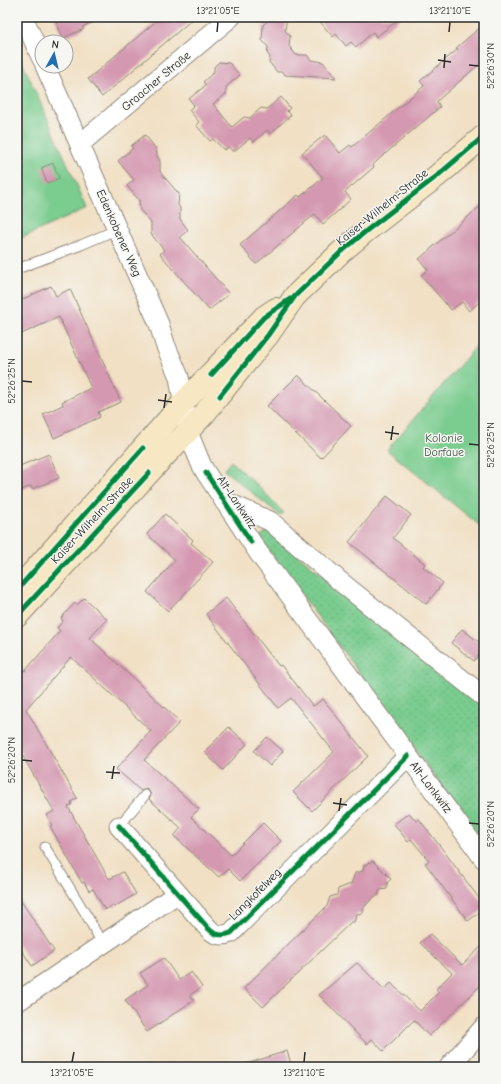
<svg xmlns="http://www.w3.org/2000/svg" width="501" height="1084" viewBox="0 0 501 1084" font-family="'Comic Neue',sans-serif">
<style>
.green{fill:#7acc8f;stroke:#527c5d}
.park{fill:url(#park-dots);stroke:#527c5d}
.building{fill:#d498b0}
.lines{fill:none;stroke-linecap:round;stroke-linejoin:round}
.lane-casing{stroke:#8e8678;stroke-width:11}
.street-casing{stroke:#8e8678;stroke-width:21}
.secondary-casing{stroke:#8e8678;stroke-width:24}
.lane{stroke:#fff;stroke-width:9}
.street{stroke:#fff;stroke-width:19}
.secondary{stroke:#f7e8c3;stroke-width:22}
.cycleway-casing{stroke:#f6f6f2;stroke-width:8}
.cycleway{stroke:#00873e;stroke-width:5}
.ticks{fill:none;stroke:#2b2b2b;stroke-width:1.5}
.labels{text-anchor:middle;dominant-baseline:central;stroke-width:3;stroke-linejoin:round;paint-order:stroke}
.street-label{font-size:12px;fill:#2b2b2b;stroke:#f6f6f2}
.park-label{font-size:12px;fill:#435b49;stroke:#f6f6f2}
.neatline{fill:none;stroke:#2b2b2b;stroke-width:1.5}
.ticks-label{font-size:10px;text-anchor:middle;fill:#2b2b2b}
</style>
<defs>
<pattern id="park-dots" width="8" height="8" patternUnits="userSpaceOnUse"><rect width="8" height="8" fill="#7acc8f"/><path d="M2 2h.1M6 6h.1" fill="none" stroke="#6aaf7c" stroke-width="1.8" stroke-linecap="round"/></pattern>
</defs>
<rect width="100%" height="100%" fill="#f6f6f2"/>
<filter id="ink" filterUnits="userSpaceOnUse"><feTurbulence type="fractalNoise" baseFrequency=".025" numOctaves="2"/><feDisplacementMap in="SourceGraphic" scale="8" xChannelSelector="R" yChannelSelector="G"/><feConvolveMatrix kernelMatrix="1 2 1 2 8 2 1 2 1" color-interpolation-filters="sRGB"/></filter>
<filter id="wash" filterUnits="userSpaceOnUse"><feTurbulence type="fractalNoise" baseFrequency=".012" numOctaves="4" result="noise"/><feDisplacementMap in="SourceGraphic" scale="16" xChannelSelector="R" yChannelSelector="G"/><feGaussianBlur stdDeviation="0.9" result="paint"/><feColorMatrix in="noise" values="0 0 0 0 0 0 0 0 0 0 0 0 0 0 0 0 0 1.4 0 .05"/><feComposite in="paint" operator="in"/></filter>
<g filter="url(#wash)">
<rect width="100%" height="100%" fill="#f1e0c4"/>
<g class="green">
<polygon points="17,50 87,208 17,240"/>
<polygon points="484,337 484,529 387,450"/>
<polygon points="231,461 258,486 284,513 281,516 224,470"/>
</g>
<polygon class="park" points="266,532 269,532 484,704 484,844 260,538 260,536"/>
<g id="blocks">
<g class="building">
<polygon points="54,17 105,17 82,27 84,29 63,38"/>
<polygon points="161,17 195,17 102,97 88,79"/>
<polygon points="272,17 287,17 285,30 290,36 289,46 296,55 307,55 311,60 323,62 336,78 285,75 283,72 277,72 269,62 270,57 267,53 268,47 262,40 263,25"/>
<polygon points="316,17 402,17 376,37 373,32 356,47 351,42 346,46 336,34 333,37"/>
<polygon points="484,24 484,60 437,101 440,107 378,160 373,165 374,167 345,192 351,199 338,211 323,224 315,214 256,264 240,245 298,195 300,197 323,178 302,153 325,135 340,153 350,145 352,147 424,86 420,81 458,49 456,48"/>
<polygon points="219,62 229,63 240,75 226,87 226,94 213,104 232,127 244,117 250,118 261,108 267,109 281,97 290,108 287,111 291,115 270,134 267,130 254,142 250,138 233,152 229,147 224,150 213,139 210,141 196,125 199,122 189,110 194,105 189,99 206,85 203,82 214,72 214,67"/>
<polygon points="145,135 156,149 157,156 160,161 160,172 179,194 178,205 180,208 180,219 188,230 180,237 229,294 209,310 160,254 164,250 151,234 151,223 140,210 139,200 127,186 134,180 118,161 133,148 131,146"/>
<polygon points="53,163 59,178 47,183 41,168"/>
<polygon points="484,203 484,298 469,311 462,302 451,310 421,275 428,270 419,259"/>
<polygon points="51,286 56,296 70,289 121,402 98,412 100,417 54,438 43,414 63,405 62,402 91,388 59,317 17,336 17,302"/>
<polygon points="298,375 351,426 321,458 267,406"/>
<polygon points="49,454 59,478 32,489 31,486 17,492 17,467"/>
<polygon points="387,496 411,515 393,538 425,564 423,567 443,583 426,604 349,542"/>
<polygon points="165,514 193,540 191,543 213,562 180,599 179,599 168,611 147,592 175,560 147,534"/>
<polygon points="84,598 107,619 90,638 180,722 144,760 199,809 191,817 231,855 263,823 281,841 240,881 228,869 219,877 174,836 181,828 149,799 151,796 149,791 146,789 141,791 116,769 151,731 71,657 26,709 77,798 71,802 72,804 68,807 109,879 123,872 136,894 114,907 113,905 105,910 93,889 89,891 84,882 82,883 50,826 52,825 47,815 54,811 17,746 17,663 25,671 60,631 57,628 63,621 61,618 75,603 77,605"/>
<polygon points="226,598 279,666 281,665 313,706 323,699 368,756 312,811 293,792 334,752 291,698 278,708 206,614"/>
<polygon points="462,629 484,646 484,649 474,661 451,643"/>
<polygon points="229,727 247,744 223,770 204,752"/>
<polygon points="267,737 283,751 270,766 254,751"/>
<polygon points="409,813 416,821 419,819 443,850 484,905 484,909 468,921 425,863 429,861 411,839 408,842 394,824"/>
<polygon points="373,861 391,879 387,883 387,889 380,890 378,896 375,896 363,908 363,913 357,914 354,922 351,922 263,1007 244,988 327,906 330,897 337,895 338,889 351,884 355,873 363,871 364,865"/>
<polygon points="17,895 54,951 32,966 17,943"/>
<polygon points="430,934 462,965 484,944 484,982 429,1036 414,1020 383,1051 372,1039 367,1044 319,995 357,963 384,989 391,983 420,1011 439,992 436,989 452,973 420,943"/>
<polygon points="164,958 179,980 191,972 202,987 190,995 194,1000 147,1032 125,1000 148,985 140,973"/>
<polygon points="287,1051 292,1067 246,1067 246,1064"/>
</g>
</g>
</g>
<g filter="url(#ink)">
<use href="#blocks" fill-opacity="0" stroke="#8e8678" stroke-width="1"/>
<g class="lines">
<g class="lane-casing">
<g id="lane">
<polyline points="17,269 81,245 118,229"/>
<polyline points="119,826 145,795"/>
<polyline points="45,847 87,916 103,945"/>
</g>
</g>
<g class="street-casing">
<g id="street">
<polyline points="23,17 42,59"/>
<polyline points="45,66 159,324 165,344 179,377 188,432 201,464 206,473 258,552 484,859"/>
<polyline points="80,144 231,17"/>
<polyline points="224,501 270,521 342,583 484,697"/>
<path d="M119 826 207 927C214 935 221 937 231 933L408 756"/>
<polyline points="17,1002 177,894"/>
<polyline points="449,1067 484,1027"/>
</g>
</g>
<g class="secondary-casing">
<g id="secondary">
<polyline points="17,590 183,403 264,317 276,309"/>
<polyline points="17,616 156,465 204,414 268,335 295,296 341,252 366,231 437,176 484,136"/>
</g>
</g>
<use href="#lane" class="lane"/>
<use href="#street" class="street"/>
<use href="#secondary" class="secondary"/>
<g class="cycleway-casing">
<g id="cycleway">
<polyline points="211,375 264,317 290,299"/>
<polyline points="220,396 268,335 295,296 341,252 366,231 437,176 484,136"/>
<polyline points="206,473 251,542"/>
<polyline points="17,590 143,448"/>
<polyline points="17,616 149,473"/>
<path d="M119 826 207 927C214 935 221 937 231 933L408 756"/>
</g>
</g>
<use href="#cycleway" class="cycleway"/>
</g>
</g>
<path class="ticks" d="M217 32 218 22M449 32 450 22M438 60 451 62M469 65 479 66M444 68 445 54M22 381 32 382M158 400 172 402M164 408 166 394M385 432 399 434M391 440 393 426M469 444 479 445M22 760 32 761M106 772 120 773M112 779 114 766M333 803 347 805M339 811 341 798M469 823 479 824M72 1062 74 1052M304 1062 305 1052"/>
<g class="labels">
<g class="street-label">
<text transform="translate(156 81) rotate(-40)">Graacher Straße</text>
<text transform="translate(382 207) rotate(-39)">Kaiser-Wilhelm-Straße</text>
<text transform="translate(119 233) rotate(66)">Edenkobener Weg</text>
<text transform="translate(237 502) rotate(56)">Alt-Lankwitz</text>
<text transform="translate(92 520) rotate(-47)">Kaiser-Wilhelm-Straße</text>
<text transform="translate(431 787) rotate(53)">Alt-Lankwitz</text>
<text transform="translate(255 894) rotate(-45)">Langkofelweg</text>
</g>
<g class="park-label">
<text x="444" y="438">Kolonie<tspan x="444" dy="14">Dorfaue</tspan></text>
</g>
</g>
<rect width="501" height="1084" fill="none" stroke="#f6f6f2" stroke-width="44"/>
<g transform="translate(54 54) rotate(8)"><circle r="19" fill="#f6f6f2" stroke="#a5a5a2"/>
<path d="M0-3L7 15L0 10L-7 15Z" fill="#1f6fb2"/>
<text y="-6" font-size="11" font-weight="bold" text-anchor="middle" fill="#2b2b2b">N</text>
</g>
<rect x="22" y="22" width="457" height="1040" class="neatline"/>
<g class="ticks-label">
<text x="218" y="14">13°21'05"E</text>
<text x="450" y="14">13°21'10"E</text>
<text transform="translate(490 66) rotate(-90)" y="4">52°26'30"N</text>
<text transform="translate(11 381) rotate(-90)" y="4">52°26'25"N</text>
<text transform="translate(490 445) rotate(-90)" y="4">52°26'25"N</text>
<text transform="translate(11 760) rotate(-90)" y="4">52°26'20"N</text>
<text transform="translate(490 824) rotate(-90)" y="4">52°26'20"N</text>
<text x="72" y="1076">13°21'05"E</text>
<text x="304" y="1076">13°21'10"E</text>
</g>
</svg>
